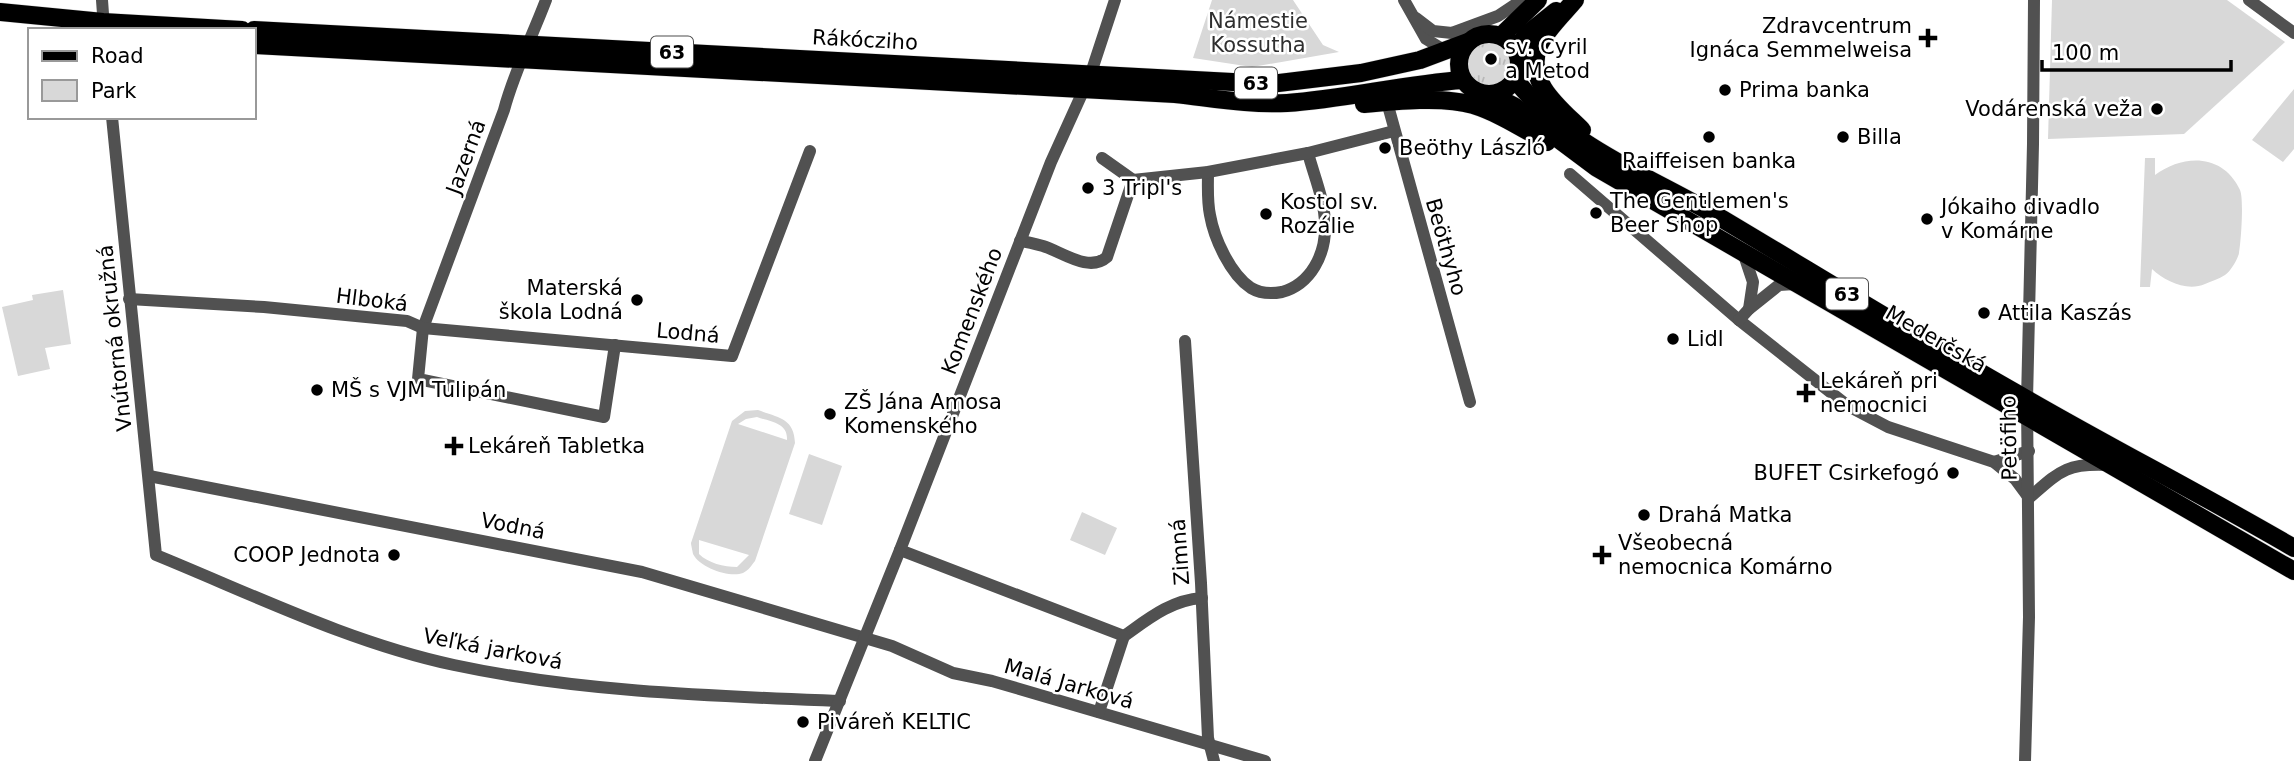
<svg xmlns="http://www.w3.org/2000/svg" width="2294" height="761" viewBox="0 0 2294 761" font-family="'DejaVu Sans',sans-serif">
<style>
.grass{fill:url(#grass-tufts)}
.park{fill:#d8d8d8;fill-rule:evenodd}
.lines{fill:none;stroke-linecap:round;stroke-linejoin:round}
.primary-casing{stroke:#dbdbdb;stroke-width:19}
.street{stroke:#515151;stroke-width:12}
.primary{stroke:#000;stroke-width:18}
.poi-dot{fill:#000;stroke:#fff;stroke-width:2.5}
.labels{text-anchor:middle;dominant-baseline:central;stroke-width:5;stroke-linejoin:round;paint-order:stroke}
.shield{fill:#fff;stroke:#4c4c4c;stroke-width:2}
.shield-label{font-size:19px;font-weight:bold;fill:#000}
.park-label{font-size:21px;fill:#2f2f2f;stroke:#fff}
.poi-label{font-size:21px;fill:#000;stroke:#fff;text-anchor:start}
.street-label{font-size:21px;fill:#000;stroke:#fff}
</style>
<defs>
<pattern id="grass-tufts" width="24" height="20" patternUnits="userSpaceOnUse" patternTransform="scale(1.75)"><rect width="24" height="20" fill="#d8d8d8"/><path d="M3 7l-1-3M5 7V3M7 7l1-3M15 17l-1-3M17 17v-4M19 17l1-3" fill="none" stroke="#b8b8b8"/></pattern>
</defs>
<rect width="100%" height="100%" fill="#fff"/>
<circle class="grass" cx="1489" cy="65" r="25"/>
<g class="park">
<polygon points="1212,0 1293,0 1323,45 1339,52 1252,67 1193,58"/>
<polygon points="2052,0 2227,0 2285,42 2184,134 2048,139"/>
<polygon points="2294,89 2294,149 2283,162 2252,140"/>
<path d="M2145 158H2155V175C2183 154 2223 153 2240 190 2244 199 2241 242 2239 253 2238 259 2230 272 2225 275 2219 279 2211 281 2205 284 2187 292 2165 281 2152 269L2150 287H2140Z"/>
<polygon points="63,290 71,344 45,348 50,369 18,376 2,307 33,300 32,295"/>
<path d="M758 410C779 418 794 418 795 443L755 561C751 566 749 570 743 573 730 578 700 568 693 554 693 553 691 545 691 543L732 421 745 411ZM757 417C771 422 788 423 787 440L738 424 746 419ZM699 540 749 555 737 567C724 567 708 563 699 554Z"/>
<polygon points="809,454 842,466 822,525 789,514"/>
<polygon points="1082,512 1117,528 1105,555 1070,540"/>
</g>
<g class="lines">
<g class="primary-casing">
<g id="primary">
<path d="M1575 0C1565 12 1543 33 1538 48 1526 83 1560 108 1582 130"/>
<polyline points="0,12 103,22 242,30"/>
<polyline points="254,30 1270,84 1361,73 1420,60 1468,42"/>
<circle cx="1489" cy="64" r="30"/>
<polyline points="1501,36 1538,0"/>
<path d="M254 45 1175 94C1212 98 1250 105 1287 103 1346 99 1404 84 1463 80"/>
<polyline points="1515,49 1527,34 1556,11"/>
<path d="M1515 79C1566 146 1649 176 1719 217 1823 279 1925 342 2030 401 2117 451 2207 497 2294 548"/>
<polyline points="1490,94 1514,106 1597,168 2294,571"/>
<path d="M1364 104C1394 101 1445 96 1473 105 1499 113 1523 129 1547 142"/>
</g>
</g>
<g class="street">
<polyline points="102,0 104,28"/>
<path d="M546 0C532 37 514 72 504 110L423 328 418 379 604 417 615 345"/>
<polyline points="1404,0 1426,39 1444,50"/>
<polyline points="2249,0 2294,33"/>
<polyline points="1416,18 1433,31 1452,33 1498,16 1522,0"/>
<polyline points="1387,102 1470,402"/>
<path d="M112 117 156 555C254 595 351 643 454 665 580 692 711 696 840 701"/>
<polyline points="1102,158 1133,180"/>
<path d="M1208 172C1208 186 1207 201 1210 215 1214 238 1230 274 1251 288 1261 294 1271 294 1282 292 1311 284 1326 254 1325 225 1325 201 1314 176 1308 153"/>
<polyline points="1570,174 1739,320 1848,406 1888,427 1994,462 2015,479 2029,498"/>
<polyline points="1133,180 1208,172 1308,153 1394,131"/>
<path d="M1020 241C1028 242 1036 244 1043 246 1062 252 1089 273 1107 257L1133 180"/>
<polyline points="1744,255 1753,282 1749,309"/>
<polyline points="129,299 264,307 407,321 423,328 732,356 810,151"/>
<polyline points="1739,320 1749,309 1779,285 1795,284"/>
<polyline points="1185,341 1201,583 1208,738 1214,761"/>
<polyline points="1994,462 2029,451"/>
<polyline points="149,476 642,572 892,646 953,673 992,681 1265,761"/>
<path d="M2029 498C2060 471 2066 463 2108 465"/>
<path d="M900 550 1124 636C1148 619 1171 600 1202 598"/>
<polyline points="1099,712 1124,636"/>
<polyline points="815,761 900,550 1051,162 1090,76 1115,0"/>
<polyline points="2025,761 2029,617 2027,400 2033,144 2034,0"/>
</g>
<use href="#primary" class="primary"/>
</g>
<g class="poi-dot">
<path d="M1924.5 27.5h7v7h7v7h-7v7h-7v-7h-7v-7h7z"/>
<circle cx="1491" cy="59" r="7"/>
<circle cx="1725" cy="90" r="7"/>
<circle cx="2157" cy="109" r="7"/>
<circle cx="1709" cy="137" r="7"/>
<circle cx="1843" cy="137" r="7"/>
<circle cx="1385" cy="148" r="7"/>
<circle cx="1088" cy="188" r="7"/>
<circle cx="1596" cy="213" r="7"/>
<circle cx="1266" cy="214" r="7"/>
<circle cx="1927" cy="219" r="7"/>
<circle cx="637" cy="300" r="7"/>
<circle cx="1984" cy="313" r="7"/>
<circle cx="1673" cy="339" r="7"/>
<circle cx="317" cy="390" r="7"/>
<path d="M1802.5 382.5h7v7h7v7h-7v7h-7v-7h-7v-7h7z"/>
<circle cx="830" cy="414" r="7"/>
<path d="M450.5 435.5h7v7h7v7h-7v7h-7v-7h-7v-7h7z"/>
<circle cx="1953" cy="473" r="7"/>
<circle cx="1644" cy="515" r="7"/>
<circle cx="394" cy="555" r="7"/>
<path d="M1598.5 544.5h7v7h7v7h-7v7h-7v-7h-7v-7h7z"/>
<circle cx="803" cy="722" r="7"/>
</g>
<g class="labels">
<g class="shield">
<rect x="651" y="36.5" width="42" height="31" rx="5"/>
<rect x="1235" y="67.5" width="42" height="31" rx="5"/>
<rect x="1826" y="278.5" width="42" height="31" rx="5"/>
</g>
<g class="shield-label">
<text x="672" y="52">63</text>
<text x="1256" y="83">63</text>
<text x="1847" y="294">63</text>
</g>
<g class="park-label">
<text x="1258" y="21">Námestie<tspan x="1258" dy="24">Kossutha</tspan></text>
</g>
<g class="poi-label">
<text x="1912" y="26" text-anchor="end">Zdravcentrum<tspan x="1912" dy="24">Ignáca Semmelweisa</tspan></text>
<text x="1505" y="47">sv. Cyril<tspan x="1505" dy="24">a Metod</tspan></text>
<text x="1739" y="90">Prima banka</text>
<text x="2143" y="109" text-anchor="end">Vodárenská veža</text>
<text x="1857" y="137">Billa</text>
<text x="1399" y="148">Beöthy László</text>
<text x="1709" y="161" text-anchor="middle">Raiffeisen banka</text>
<text x="1102" y="188">3 Tripl's</text>
<text x="1610" y="201">The Gentlemen's<tspan x="1610" dy="24">Beer Shop</tspan></text>
<text x="1280" y="202">Kostol sv.<tspan x="1280" dy="24">Rozálie</tspan></text>
<text x="1941" y="207">Jókaiho divadlo<tspan x="1941" dy="24">v Komárne</tspan></text>
<text x="623" y="288" text-anchor="end">Materská<tspan x="623" dy="24">škola Lodná</tspan></text>
<text x="1998" y="313">Attila Kaszás</text>
<text x="1687" y="339">Lidl</text>
<text x="1820" y="381">Lekáreň pri<tspan x="1820" dy="24">nemocnici</tspan></text>
<text x="331" y="390">MŠ s VJM Tulipán</text>
<text x="844" y="402">ZŠ Jána Amosa<tspan x="844" dy="24">Komenského</tspan></text>
<text x="468" y="446">Lekáreň Tabletka</text>
<text x="1939" y="473" text-anchor="end">BUFET Csirkefogó</text>
<text x="1658" y="515">Drahá Matka</text>
<text x="1618" y="543">Všeobecná<tspan x="1618" dy="24">nemocnica Komárno</tspan></text>
<text x="380" y="555" text-anchor="end">COOP Jednota</text>
<text x="817" y="722">Piváreň KELTIC</text>
</g>
<g class="street-label">
<text transform="translate(865 40) rotate(3)">Rákócziho</text>
<text transform="translate(466 157) rotate(-70)">Jazerná</text>
<text transform="translate(1446 247) rotate(74)">Beöthyho</text>
<text transform="translate(372 300) rotate(7)">Hlboká</text>
<text transform="translate(972 311) rotate(-69)">Komenského</text>
<text transform="translate(688 333) rotate(5)">Lodná</text>
<text transform="translate(115 338) rotate(-96)">Vnútorná okružná</text>
<text transform="translate(1936 339) rotate(30)">Mederčská</text>
<text transform="translate(2009 438) rotate(-91)">Petöfiho</text>
<text transform="translate(513 526) rotate(11)">Vodná</text>
<text transform="translate(1180 552) rotate(-94)">Zimná</text>
<text transform="translate(493 649) rotate(11)">Veľká jarková</text>
<text transform="translate(1069 684) rotate(16)">Malá Jarková</text>
</g>
</g>
<rect x="28" y="28" width="228" height="91" fill="#ffffff" stroke="#999999" stroke-width="2"/>
<rect x="42" y="51" width="35" height="10" fill="#000000" stroke="#999999" stroke-width="2"/>
<text x="91" y="63" font-size="21" fill="#000000">Road</text>
<rect x="42" y="80" width="35" height="21" fill="#d8d8d8" stroke="#999999" stroke-width="2"/>
<text x="91" y="98" font-size="21" fill="#000000">Park</text>
<path d="M2042 60v10h189v-10" fill="none" stroke="#000000" stroke-width="3.5"/>
<text x="2052" y="60" font-size="21" fill="#000000" stroke="#ffffff" stroke-width="5" paint-order="stroke">100 m</text>
</svg>
